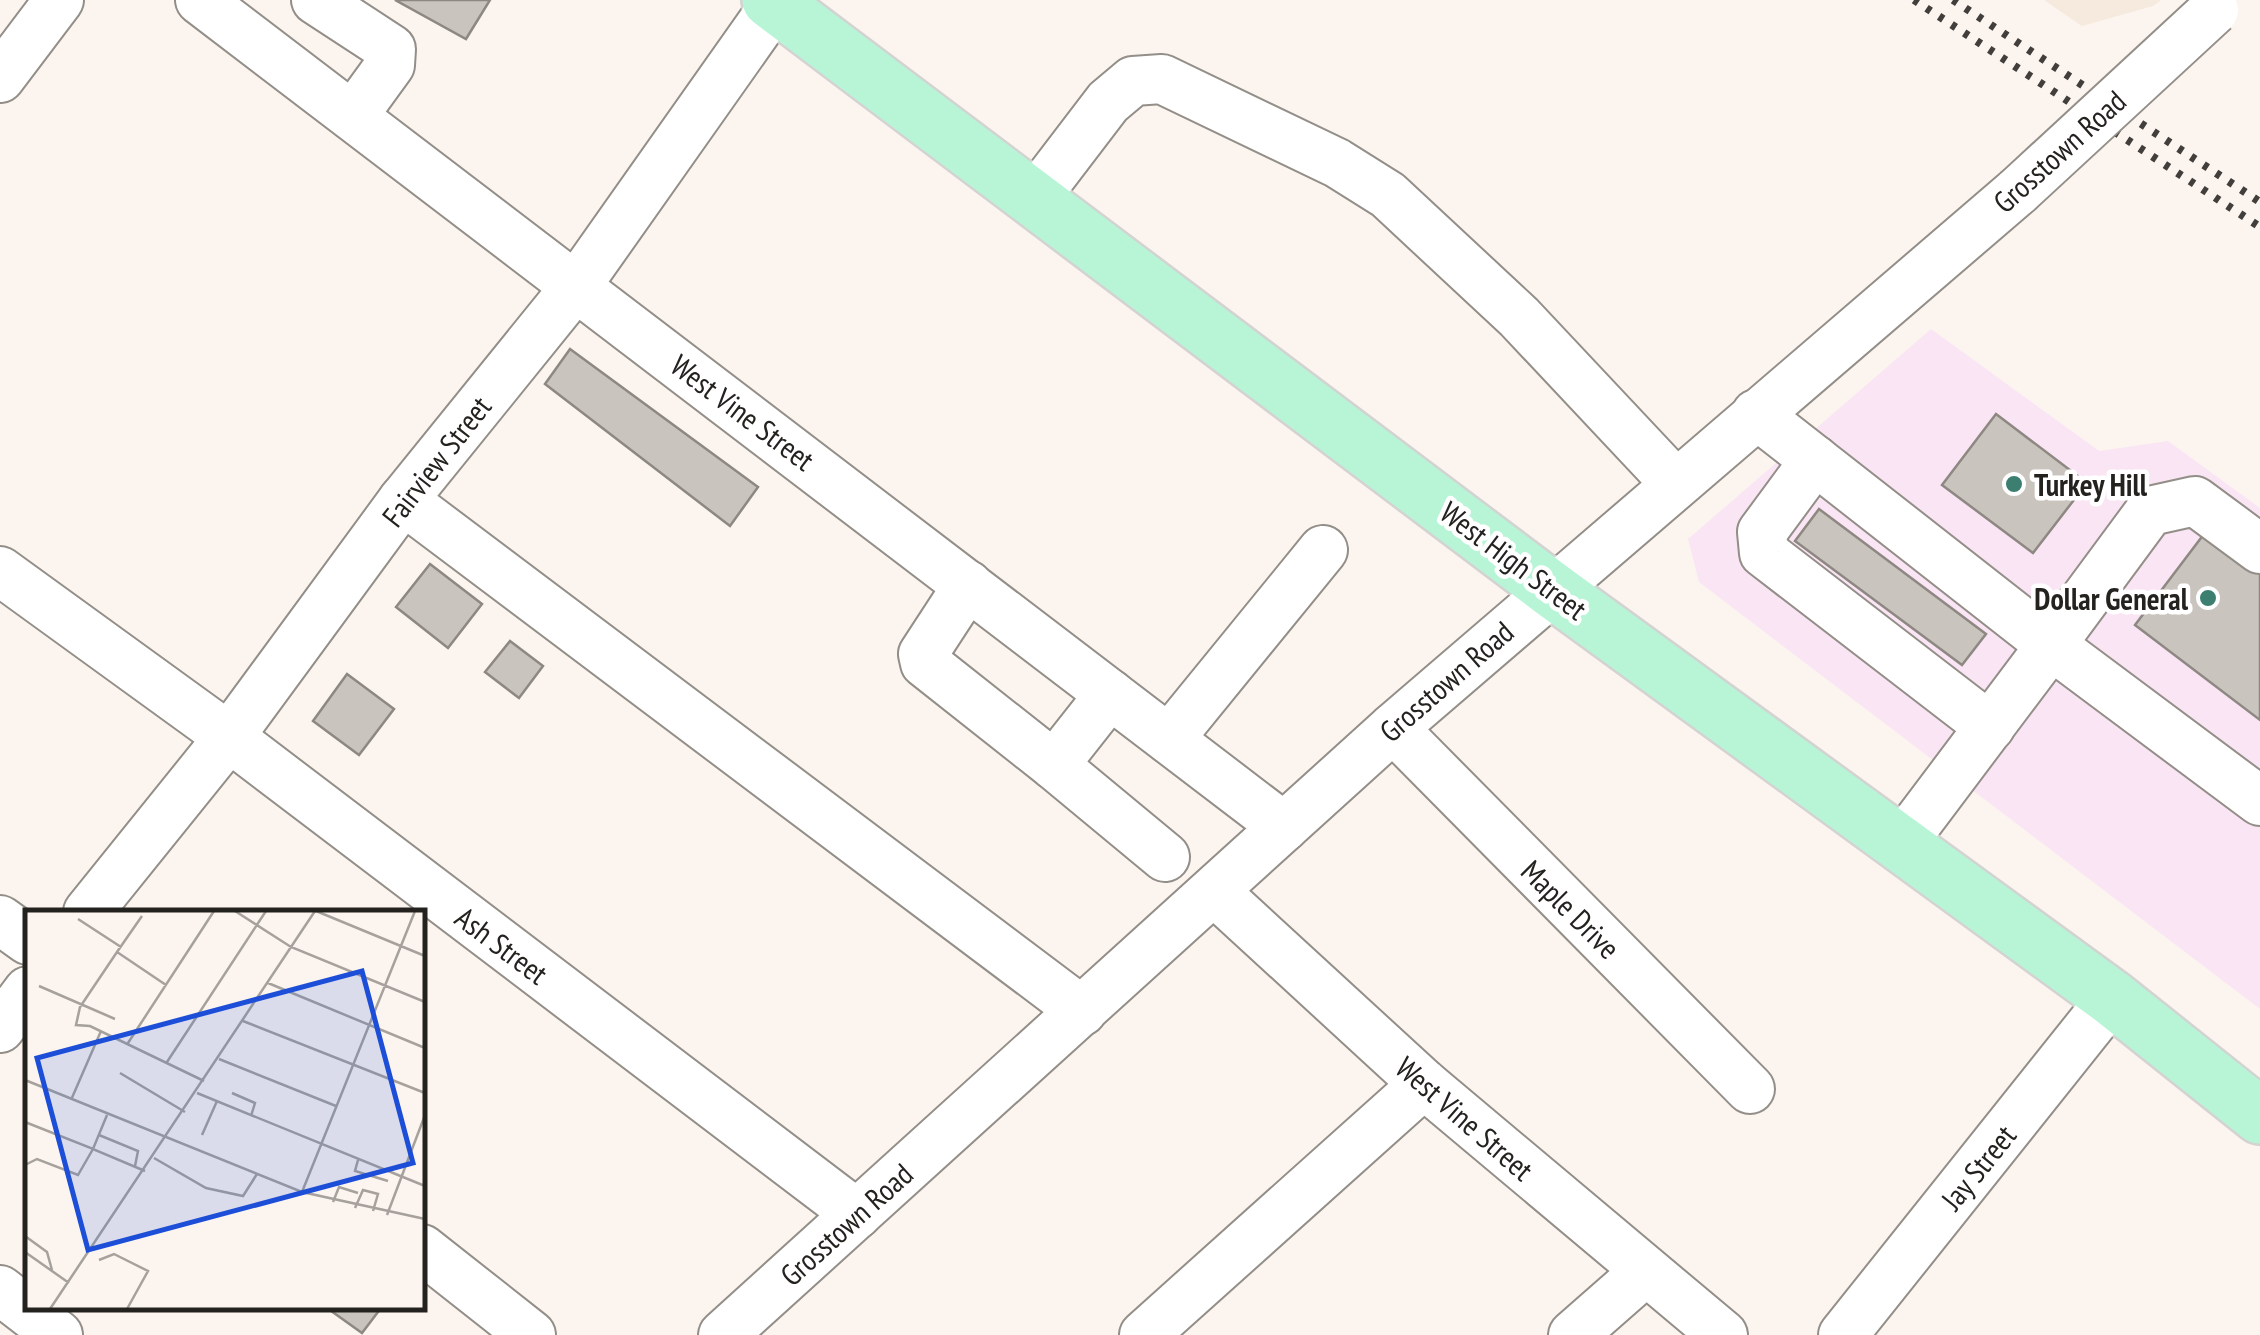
<svg xmlns="http://www.w3.org/2000/svg" width="2260" height="1335" viewBox="0 0 2260 1335" font-family="'PT Sans Narrow',sans-serif">
<style>
.commercial{fill:#fae5f4}
.built{fill:#f6e9dd}
.building{fill:#cac4be;stroke:#8e8883;stroke-width:2.5}
.lines{fill:none;stroke-linecap:round;stroke-linejoin:round}
.minor-casing{stroke:#938e88;stroke-width:52}
.major-casing{stroke:#d3d3d2;stroke-width:60}
.minor{stroke:#fff;stroke-width:48}
.major{stroke:#b8f5d7;stroke-width:55}
.rail{stroke:#413e3b;stroke-width:8;stroke-dasharray:5 10;stroke-linecap:butt}
.minor-bridge-casing{stroke:#938e88;stroke-width:52;stroke-linecap:butt}
.minor-bridge{stroke:#fff;stroke-width:48}
.poi-dot{fill:#3c7e6f;stroke:#fff;stroke-width:4}
.labels{text-anchor:middle;dominant-baseline:central;stroke-width:9;stroke-linejoin:round;paint-order:stroke}
.street-label{font-size:30px;fill:#24221f;stroke:#fff}
.poi-label{font-size:30px;font-weight:bold;fill:#24221f;stroke:#fff;text-anchor:start}
.inset-road{fill:none;stroke:#a6a19c;stroke-width:2.5}
.view{fill:#1d4ed8;fill-opacity:0.15;stroke:#1d4ed8;stroke-width:5}
.inset-edge{fill:none;stroke:#24221f;stroke-width:5}
</style>
<rect width="100%" height="100%" fill="#fcf5ef"/>
<polygon class="commercial" points="1931,329 2099,451 2168,441 2260,508 2260,1009 1699,582 1688,539"/>
<polygon class="built" points="2044,0 2161,0 2153,6 2082,26"/>
<g class="building">
<polygon points="395,0 490,0 466,39"/>
<polygon points="570,349 758,487 730,526 545,384"/>
<polygon points="1996,414 2087,483 2033,553 1942,485"/>
<polygon points="1819,509 1986,634 1962,665 1795,541"/>
<polygon points="2207,530 2260,570 2260,720 2135,625"/>
<polygon points="430,564 482,604 448,648 396,607"/>
<polygon points="510,641 543,666 519,698 485,672"/>
<polygon points="347,674 394,709 359,755 313,721"/>
<polygon points="327,1308 381,1308 362,1333"/>
</g>
<g class="lines">
<g class="minor-casing">
<g id="minor">
<polyline points="200,0 1284,827"/>
<polyline points="316,0 391,49 390,65 353,116"/>
<polyline points="0,78 59,0"/>
<polyline points="1034,199 1108,102 1133,81 1162,79 1337,163 1388,195 1519,317 1675,483"/>
<polyline points="1756,414 2051,645 2150,511 2195,501 2260,549"/>
<polyline points="1815,460 1762,532 1764,553 1990,727"/>
<polyline points="403,500 1082,1011"/>
<polyline points="0,571 229,737 857,1214"/>
<polyline points="968,585 923,654 925,663 1054,765"/>
<polyline points="1110,694 1054,765 1165,857"/>
<polyline points="1393,728 1750,1089"/>
<polyline points="1169,739 1323,550"/>
<polyline points="1902,843 2051,645 2260,801"/>
<polyline points="1215,892 1424,1084 1723,1335"/>
<polyline points="88,912 229,737 403,500 577,285 776,3"/>
<polyline points="0,920 28,940"/>
<polyline points="0,1028 28,991"/>
<polyline points="422,1249 531,1335"/>
<polyline points="0,1290 58,1335"/>
<polyline points="723,1335 1393,728 2018,191"/>
<polyline points="1144,1335 1424,1084"/>
<polyline points="1573,1335 1646,1271"/>
<polyline points="1843,1335 2112,998"/>
</g>
</g>
<g class="major-casing">
<polyline id="major" points="770,0 1551,589 2112,998 2260,1116"/>
</g>
<use href="#minor" class="minor"/>
<use href="#major" class="major"/>
<g class="rail">
<polyline points="1914,0 2260,227"/>
<polyline points="1953,0 2260,202"/>
</g>
<g class="minor-bridge-casing">
<polyline id="minor-bridge" points="2018,191 2214,10"/>
</g>
<use href="#minor-bridge" class="minor-bridge"/>
</g>
<g class="poi-dot">
<circle cx="2014" cy="484" r="10"/>
<circle cx="2208" cy="598" r="10"/>
</g>
<g class="labels">
<g class="street-label">
<text transform="translate(2059 151) rotate(-42)">Grosstown Road</text>
<text transform="translate(743 412) rotate(37)">West Vine Street</text>
<text transform="translate(436 461) rotate(-52)">Fairview Street</text>
<text transform="translate(1514 560) rotate(37)">West High Street</text>
<text transform="translate(1446 681) rotate(-41)">Grosstown Road</text>
<text transform="translate(1571 909) rotate(45)">Maple Drive</text>
<text transform="translate(502 945) rotate(37)">Ash Street</text>
<text transform="translate(1465 1118) rotate(41)">West Vine Street</text>
<text transform="translate(1978 1167) rotate(-51)">Jay Street</text>
<text transform="translate(846 1224) rotate(-42)">Grosstown Road</text>
</g>
<g class="poi-label">
<text x="2034" y="484">Turkey Hill</text>
<text x="2188" y="598" text-anchor="end">Dollar General</text>
</g>
</g>
<g transform="translate(25 910)">
<rect width="400" height="400" fill="#fcf5ef"/>
<path class="inset-road" d="M210 1 266 37 400 92M291 1 400 46M117 6 92 42 141 75M53 9 96 37M92 42 55 97 51 115 65 116 179 171M243 73 400 138M14 76 90 109M218 111 400 183M103 133 189 1M194 149 311 196M142 152 241 1M95 163 160 202M0 170 277 282 400 309M172 183 400 276M207 183 230 193 226 206M46 190 76 121M0 212 68 239 82 205M74 225 113 241 110 256M177 225 192 191M129 248 181 278 218 286 232 264M333 250 330 261 363 271M0 255 12 249 53 265 68 239 120 261M277 282 390 1M308 292 314 277 333 283M330 298 338 280 353 284 348 301M362 305 400 205M0 326 22 342 27 360M0 342 44 373M74 350 89 344 123 361 102 399M25 399 290 1"/>
<path class="view" d="M337 61 388 253 63 340 12 148Z"/>
<rect width="400" height="400" class="inset-edge"/>
</g>
</svg>
